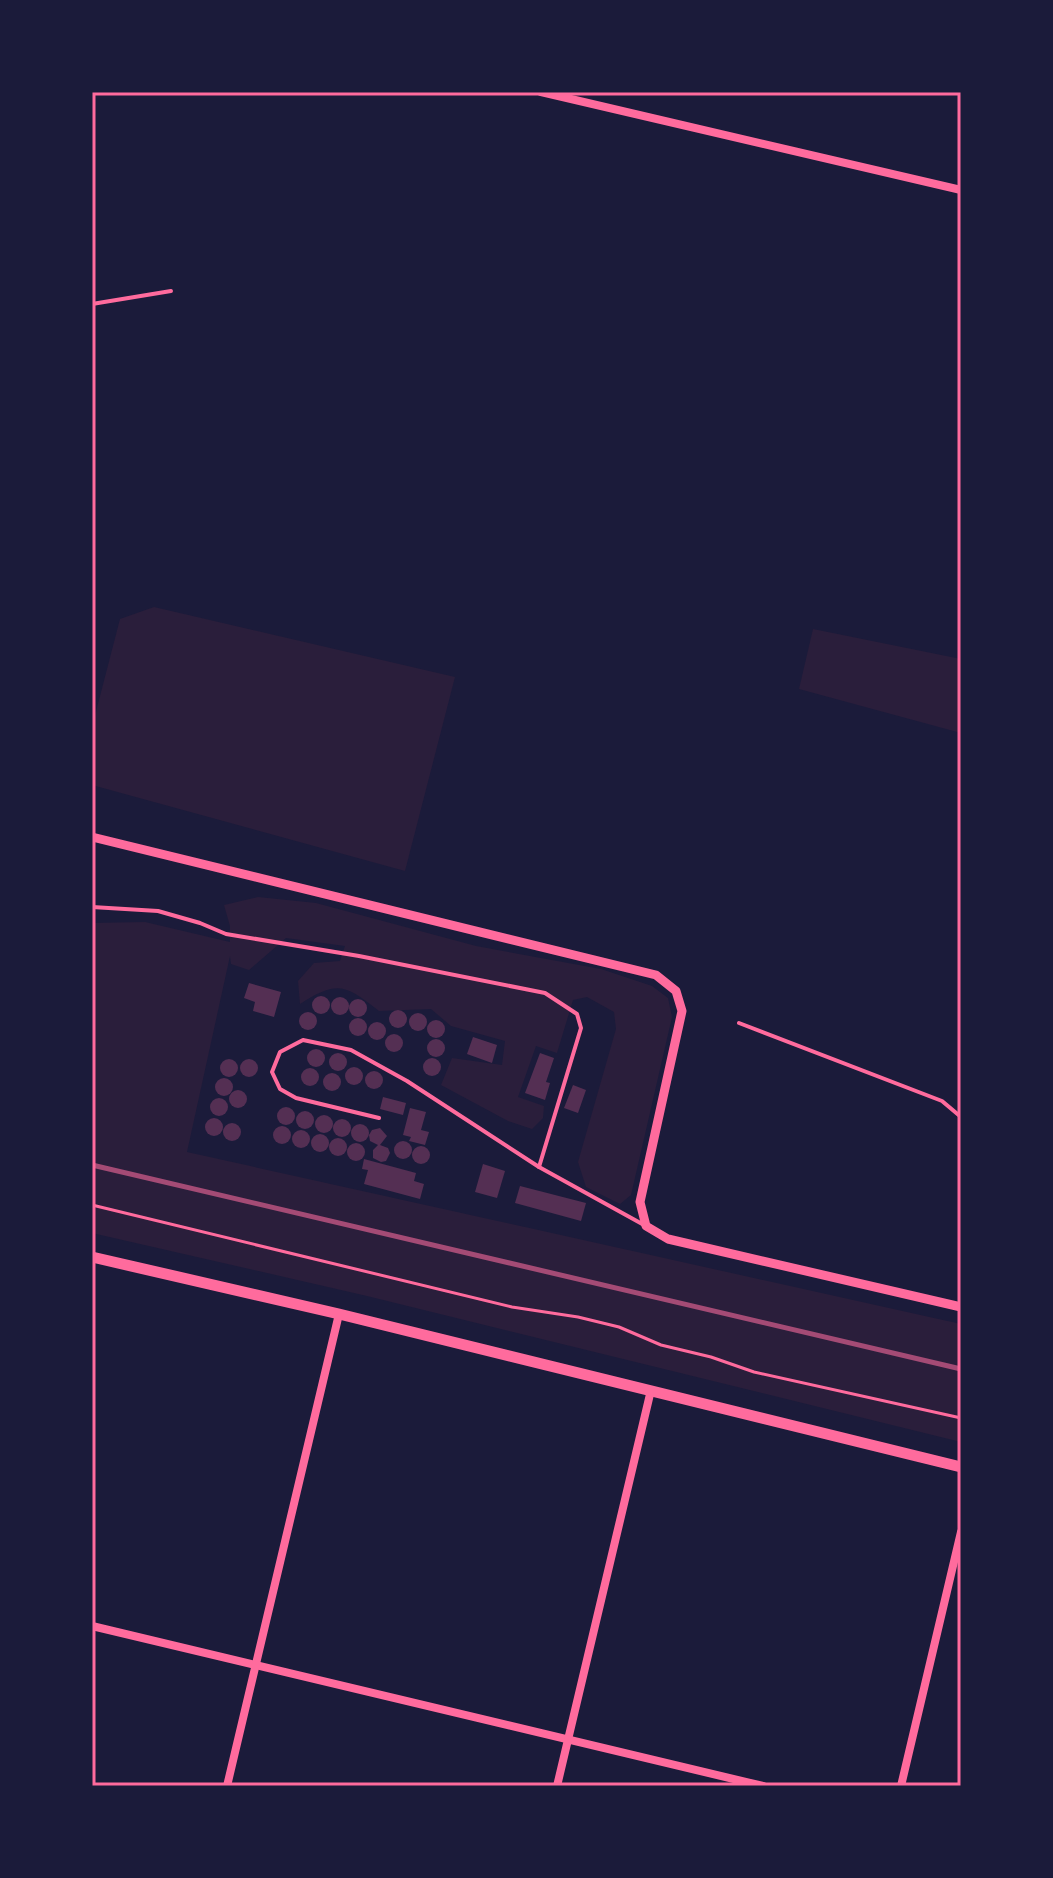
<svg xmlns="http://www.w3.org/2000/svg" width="1053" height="1878" viewBox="0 0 1053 1878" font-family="'Roboto Condensed',sans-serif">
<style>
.green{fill:#2a1e3b}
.building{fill:#542f53}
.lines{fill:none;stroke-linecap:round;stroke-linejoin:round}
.path{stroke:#ff6b9d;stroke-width:3}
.service{stroke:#ff6b9d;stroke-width:4}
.minor{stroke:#ff6b9d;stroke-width:8}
.tertiary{stroke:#ff6b9d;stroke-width:9}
.secondary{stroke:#ff6b9d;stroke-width:11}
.rail{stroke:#a44b75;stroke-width:5}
.neatline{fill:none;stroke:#ff6b9d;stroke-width:3}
</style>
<rect width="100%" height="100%" fill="#1b1b3a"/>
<g class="green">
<polygon points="154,607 455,677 405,871 92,785 92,727 120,619"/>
<polygon points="813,629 961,659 961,733 799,689"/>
<path d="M258 897 316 903 476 946 601 969 652 986 668 998 672 1017 631 1195 620 1204 586 1187 578 1162 616 1029 614 1012 587 997 573 1000 557 1053 536 1046 518 1097 544 1106 543 1118 532 1129 508 1121 441 1085 452 1058 502 1065 505 1041 451 1026 431 1009 379 1011C345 984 337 980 300 1004L298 981 314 963 340 961 345 946 286 938 249 970 231 964 230 956 187 1152 961 1324V1442L367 1296 92 1233V923L145 922 230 942V926L224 905Z"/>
</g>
<g class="building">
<polygon points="249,983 281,992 274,1017 253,1011 255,1002 244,998"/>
<circle cx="321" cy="1005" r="9"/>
<circle cx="340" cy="1006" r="9"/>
<circle cx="358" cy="1008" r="9"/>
<circle cx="398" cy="1019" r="9"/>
<circle cx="308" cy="1021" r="9"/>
<circle cx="418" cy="1022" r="9"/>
<circle cx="358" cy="1027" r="9"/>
<circle cx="436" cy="1029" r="9"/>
<circle cx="377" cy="1031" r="9"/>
<circle cx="394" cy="1043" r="9"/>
<polygon points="473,1037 497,1045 492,1063 467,1054"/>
<circle cx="436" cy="1048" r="9"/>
<circle cx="316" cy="1058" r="9"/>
<polygon points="540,1053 554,1058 546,1082 550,1083 545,1100 525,1093"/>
<circle cx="338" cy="1062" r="9"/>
<circle cx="432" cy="1067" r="9"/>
<circle cx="249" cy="1068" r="9"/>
<circle cx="229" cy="1068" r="9"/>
<circle cx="354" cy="1076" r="9"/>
<circle cx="310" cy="1077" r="9"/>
<circle cx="374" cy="1080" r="9"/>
<circle cx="332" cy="1082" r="9"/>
<circle cx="224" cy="1087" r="9"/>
<polygon points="573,1085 586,1090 578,1113 564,1108"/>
<circle cx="238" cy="1099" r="9"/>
<polygon points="383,1097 406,1103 403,1115 380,1109"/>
<circle cx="219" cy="1107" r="9"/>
<circle cx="286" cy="1116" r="9"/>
<polygon points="410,1108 426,1112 421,1130 429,1132 425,1145 409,1141 411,1137 403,1135"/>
<circle cx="305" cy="1120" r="9"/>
<circle cx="324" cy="1124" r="9"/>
<circle cx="214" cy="1127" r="9"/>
<circle cx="342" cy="1128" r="9"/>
<circle cx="232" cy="1132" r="9"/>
<circle cx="360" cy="1133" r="9"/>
<circle cx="282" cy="1135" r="9"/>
<polygon points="380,1128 387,1136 380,1145 388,1148 390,1153 386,1161 381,1162 373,1158 373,1150 378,1145 370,1141 369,1135 372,1130"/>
<circle cx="301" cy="1139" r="9"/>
<circle cx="320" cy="1143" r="9"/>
<circle cx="338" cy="1147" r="9"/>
<circle cx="403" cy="1150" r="9"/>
<circle cx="356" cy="1152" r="9"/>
<circle cx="421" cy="1155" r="9"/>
<polygon points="364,1159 416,1173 414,1181 424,1184 420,1199 364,1184 368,1170 362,1169"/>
<polygon points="483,1164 505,1171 497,1198 475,1192"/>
<polygon points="520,1186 586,1203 581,1221 515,1203"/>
</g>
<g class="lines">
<polyline class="path" points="92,1205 512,1307 578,1317 619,1327 661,1345 711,1357 754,1372 961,1418"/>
<g class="service">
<polyline points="92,304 171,291"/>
<polyline points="92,907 158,911 200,923 226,934 359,956 545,993 577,1014 581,1028 539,1167"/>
<polyline points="739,1023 942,1101 961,1117"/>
<polyline points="379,1118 296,1098 280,1089 272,1072 280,1052 303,1040 351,1050 407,1081 539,1167 644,1225"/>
</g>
<g class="minor">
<polyline points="541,92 961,190"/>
<polyline points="92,1626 763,1786"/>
<polyline points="227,1786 339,1314"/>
<polyline points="557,1786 651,1390"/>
<polyline points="901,1786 961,1532"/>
</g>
<polyline class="tertiary" points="92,837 656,975 676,991 682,1011 640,1202 646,1226 668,1239 961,1307"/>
<polyline class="secondary" points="92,1257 339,1314 961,1467"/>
<polyline class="rail" points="92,1165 961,1369"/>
</g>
<rect width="1053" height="1878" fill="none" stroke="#1b1b3a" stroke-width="188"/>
<rect x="94" y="94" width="865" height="1690" class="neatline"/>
</svg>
